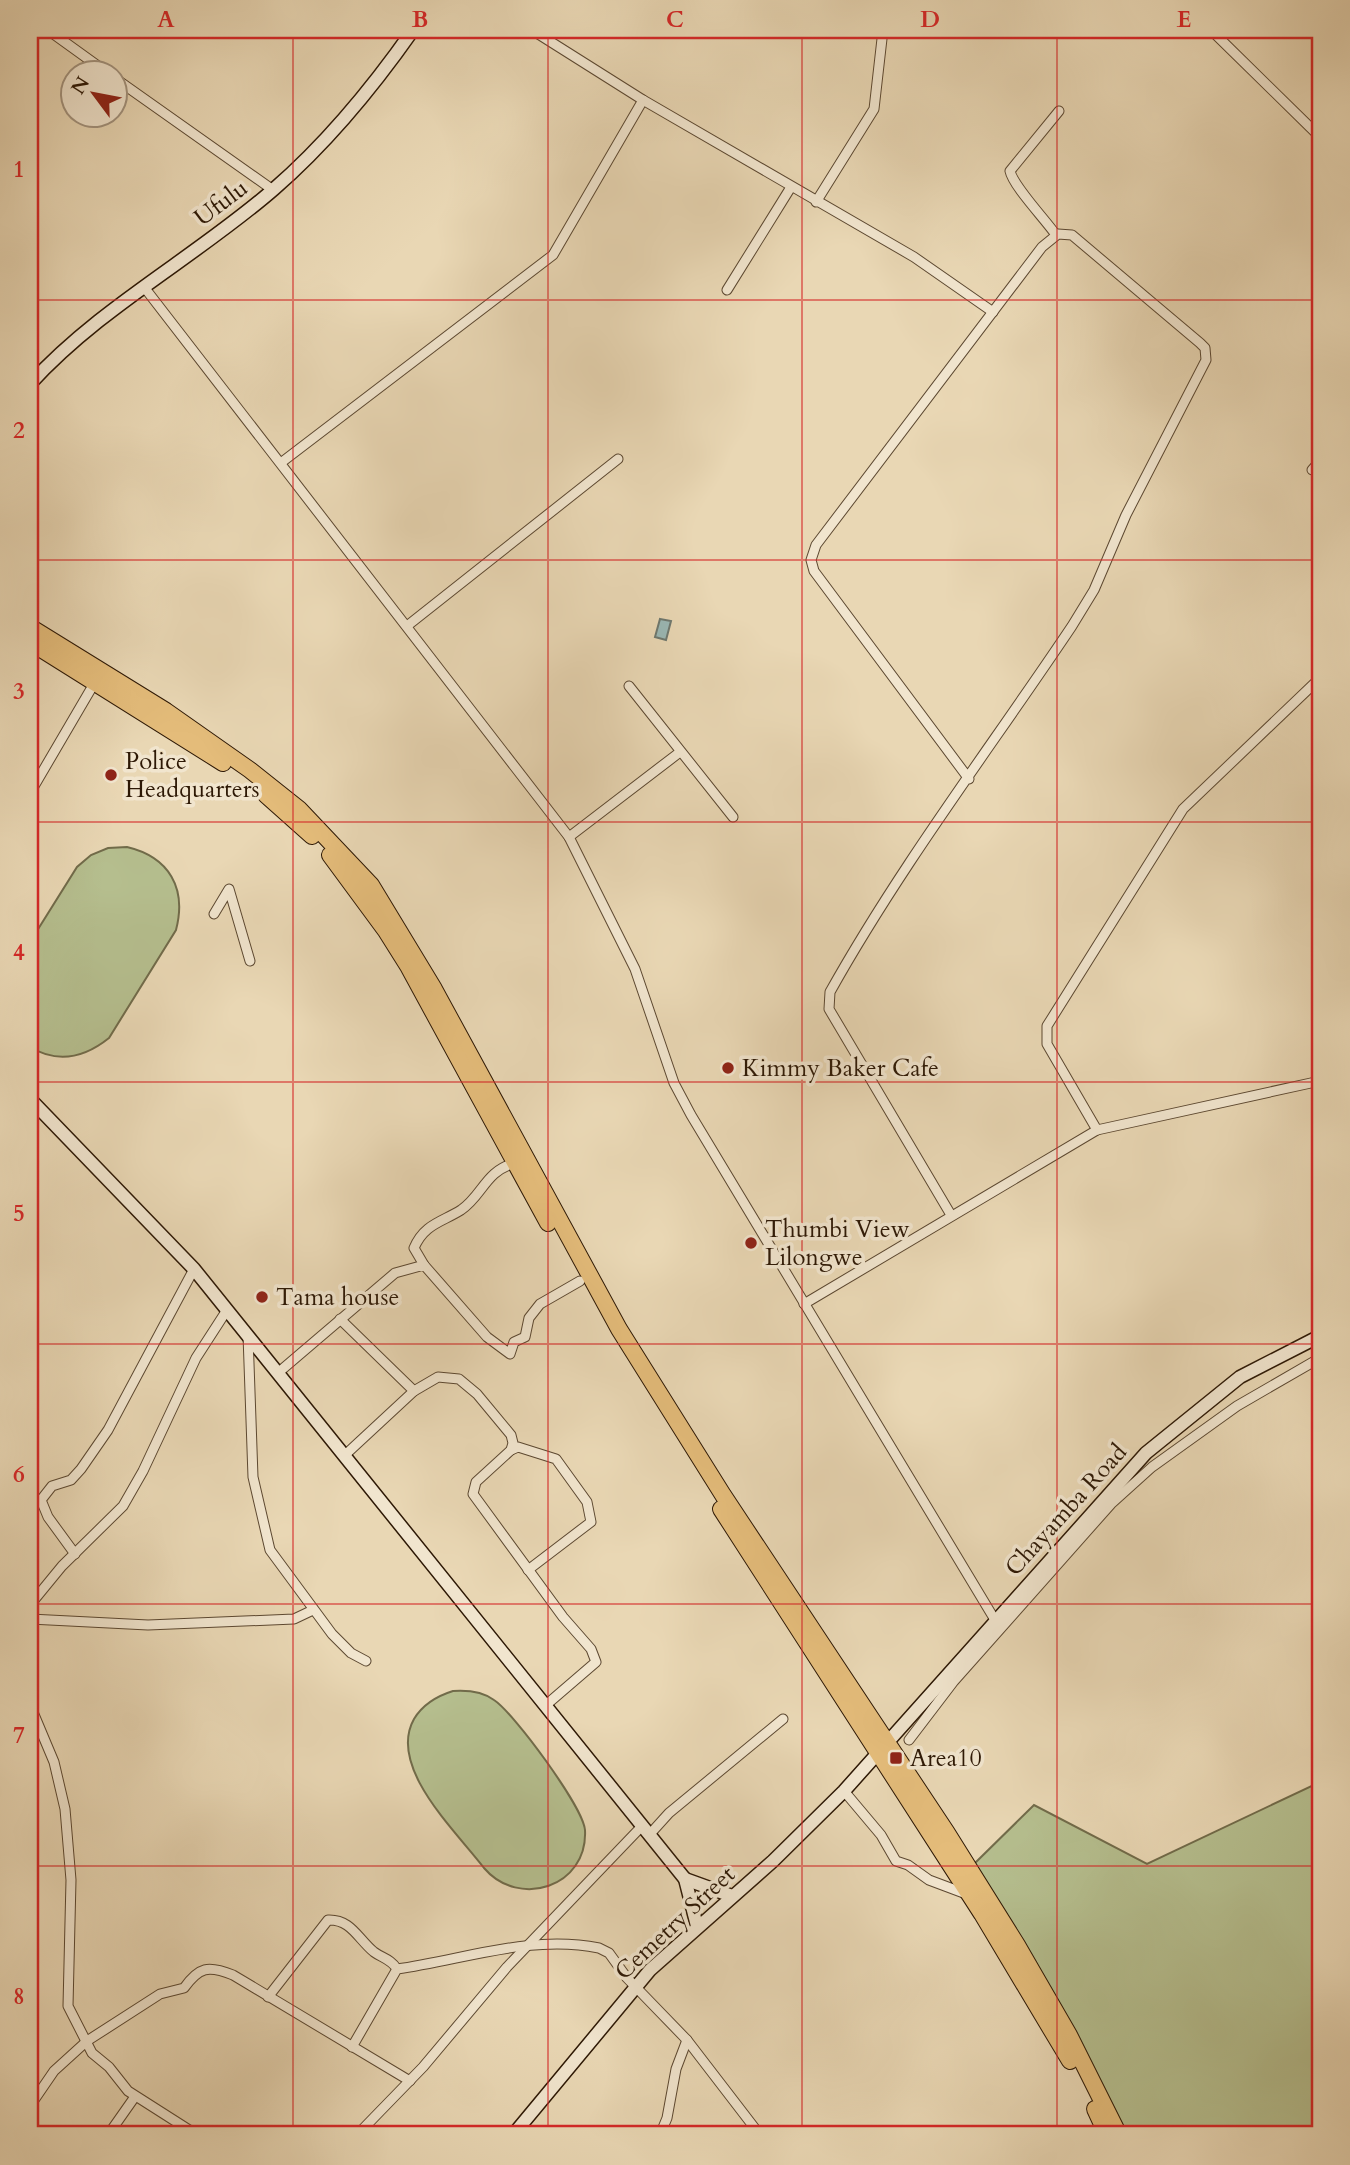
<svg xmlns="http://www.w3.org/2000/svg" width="1350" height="2165" viewBox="0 0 1350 2165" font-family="Cardo,serif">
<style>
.green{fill:#b5be8e;stroke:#716b4a;stroke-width:2}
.water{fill:#9ab8b5;stroke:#6e786f;stroke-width:2}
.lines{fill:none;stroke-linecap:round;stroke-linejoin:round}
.street-casing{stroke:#5c4831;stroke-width:11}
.secondary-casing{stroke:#2d1805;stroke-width:15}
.highway-casing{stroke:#2d1805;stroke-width:18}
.street{stroke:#f1e5ce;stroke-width:9}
.secondary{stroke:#f1e5ce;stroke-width:12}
.highway{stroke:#e4bc7a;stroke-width:16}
.grid{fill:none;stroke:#d62828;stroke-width:2;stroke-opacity:0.55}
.poi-dot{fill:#8f2418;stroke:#f1e5ce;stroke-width:2.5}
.labels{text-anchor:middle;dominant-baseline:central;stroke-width:7;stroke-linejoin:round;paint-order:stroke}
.street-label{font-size:24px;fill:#2d1805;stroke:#f1e5ce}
.poi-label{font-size:24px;fill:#2d1805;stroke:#f1e5ce;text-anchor:start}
.neatline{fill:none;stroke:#d62828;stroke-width:2.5}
.grid-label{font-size:23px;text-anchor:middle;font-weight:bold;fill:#d62828}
</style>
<rect width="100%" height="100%" fill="#e9d7b4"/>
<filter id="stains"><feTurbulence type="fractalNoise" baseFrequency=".00286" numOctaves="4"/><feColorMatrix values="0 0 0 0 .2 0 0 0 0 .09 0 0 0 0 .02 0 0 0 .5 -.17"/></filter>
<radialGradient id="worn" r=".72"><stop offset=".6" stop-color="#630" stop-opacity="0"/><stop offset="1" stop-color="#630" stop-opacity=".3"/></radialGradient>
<g class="green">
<path d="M127 847C169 857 187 888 176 930L109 1038C84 1058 58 1064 30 1047V942L77 867 91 855 108 848Z"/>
<path d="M453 1691C468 1690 482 1691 494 1700 514 1713 583 1807 585 1830 588 1887 519 1909 484 1868 456 1831 387 1767 414 1719 423 1704 437 1696 453 1691Z"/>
<polygon points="1320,1782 1320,2135 1123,2135 973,1865 1034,1805 1147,1864"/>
</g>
<polygon class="water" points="660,619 671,621 666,640 655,637"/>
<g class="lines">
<g class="street-casing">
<g id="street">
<polyline points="48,30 109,74"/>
<polyline points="532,30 643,100 914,257 993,312"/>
<polyline points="1211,30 1320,137"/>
<polyline points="116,79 273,190"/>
<polyline points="816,202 874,109 883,30"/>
<path d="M1056 235C1045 219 1013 186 1010 171L1059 111"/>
<polyline points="144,287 569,837 635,969 674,1083 691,1115 995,1620"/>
<polyline points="727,290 791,187"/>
<polyline points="282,462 553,255 643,100"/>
<polyline points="1312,470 1320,461"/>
<polyline points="407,626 618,459"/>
<polyline points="629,686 733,817"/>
<polyline points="30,793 95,682"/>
<polyline points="569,837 680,752"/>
<polyline points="214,914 229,889 250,961"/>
<polyline points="1097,1130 1047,1044 1047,1026 1183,809 1320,678"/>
<path d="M951 1215 829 1009 830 992C901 865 991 747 1072 626L1094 590 1126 515 1206 360 1205 348 1200 343 1072 235 1058 234 1042 247 816 545 811 560 814 571 969 779"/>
<path d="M424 1265 414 1248C424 1224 442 1222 461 1210 483 1195 485 1171 515 1163"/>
<polyline points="804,1304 1097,1130 1320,1081"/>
<polyline points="340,1319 414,1391"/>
<polyline points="248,1335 253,1477 270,1550 332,1634 351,1653 366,1661"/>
<polyline points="279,1372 395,1273 424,1265 487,1337 510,1354 514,1342 525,1337 529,1318 540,1304 580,1281"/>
<polyline points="511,1450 518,1447 556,1459 587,1502 591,1522 528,1570"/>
<polyline points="345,1455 414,1391 438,1377 459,1379 477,1394 511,1435 513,1443 511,1450 476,1482 473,1494 563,1617 591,1649 596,1662 546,1705"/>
<polyline points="75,1554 48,1517 41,1500 52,1486 71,1480 81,1469 108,1430 194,1269"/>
<polyline points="30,1605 62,1566 123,1506 143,1471 196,1358 227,1310"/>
<polyline points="30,1619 148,1625 294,1619 313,1610"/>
<polyline points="30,1705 54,1762 65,1809 71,1880 68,2006 92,2053 109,2067 128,2091 197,2135"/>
<polyline points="909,1740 954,1681 1111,1504 1152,1467 1237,1406 1320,1358"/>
<polyline points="844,1791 881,1835 896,1861 908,1865 929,1880 969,1895"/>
<polyline points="650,1834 669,1813 783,1719"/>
<path d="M268 1997 328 1920C351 1919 358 1939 374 1952 382 1958 391 1959 397 1969"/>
<path d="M352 2047 397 1969C463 1960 531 1934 599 1948L609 1953 627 1978 687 2040 760 2135"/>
<path d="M30 2106 54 2071 87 2041 160 1994 184 1988C199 1967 208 1965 233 1975L410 2081"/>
<polyline points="108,2135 134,2098"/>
<polyline points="357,2135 423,2067 507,1967 643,1825"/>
<polyline points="660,2135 667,2118 676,2069 687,2040"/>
</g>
</g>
<g class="secondary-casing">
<g id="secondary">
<path d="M30 384C100 307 196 257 274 189 327 143 373 87 413 30"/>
<polyline points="30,1099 194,1269 685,1879 697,1926"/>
<polyline points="685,1879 732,1896"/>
<polyline points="513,2135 650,1970 773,1861 844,1791 1146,1453 1240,1377 1320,1336"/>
</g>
</g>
<g class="highway-casing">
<g id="highway">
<polyline points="30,627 166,711 250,770 299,809 371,885 434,989 619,1329 723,1495 947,1833 1017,1945 1069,2035 1119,2135"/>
<polyline points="30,642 223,763"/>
<polyline points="266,795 312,836"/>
<polyline points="330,855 386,931 408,966 548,1223"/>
<polyline points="721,1509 982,1914 1070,2061"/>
<polyline points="1095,2109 1107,2135"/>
</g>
</g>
<use href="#street" class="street"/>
<use href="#secondary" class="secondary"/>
<use href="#highway" class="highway"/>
</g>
<path class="grid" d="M293 30V2135M548 30V2135M802 30V2135M1057 30V2135M30 300H1320M30 560H1320M30 822H1320M30 1082H1320M30 1344H1320M30 1604H1320M30 1866H1320"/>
<g class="poi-dot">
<circle cx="111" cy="775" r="7"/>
<circle cx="728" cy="1068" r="7"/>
<circle cx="751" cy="1243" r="7"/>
<circle cx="262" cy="1297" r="7"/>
<rect x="889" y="1751" width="14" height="14" rx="3.5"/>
</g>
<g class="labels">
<g class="street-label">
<text transform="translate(221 203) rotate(-37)">Ufulu</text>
<text transform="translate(1066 1510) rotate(-48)">Chayamba Road</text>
<text transform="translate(675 1923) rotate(-43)">Cemetry Street</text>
</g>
<g class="poi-label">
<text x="125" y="761">Police<tspan x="125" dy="28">Headquarters</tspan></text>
<text x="742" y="1068">Kimmy Baker Cafe</text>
<text x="765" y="1229">Thumbi View<tspan x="765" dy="28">Lilongwe</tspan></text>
<text x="276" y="1297">Tama house</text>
<text x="910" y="1758">Area10</text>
</g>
</g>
<rect width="1350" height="2165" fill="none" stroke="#e9d7b4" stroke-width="77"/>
<g transform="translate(94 94) rotate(302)"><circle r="33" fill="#f1e5ce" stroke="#a3937e" stroke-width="2"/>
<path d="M0-5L12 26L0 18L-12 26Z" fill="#8f2418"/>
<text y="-10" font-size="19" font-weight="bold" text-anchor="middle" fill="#2d1805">N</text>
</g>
<rect x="38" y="38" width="1274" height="2088" class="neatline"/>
<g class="grid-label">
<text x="166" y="27">A</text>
<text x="420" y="27">B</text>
<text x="675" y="27">C</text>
<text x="930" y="27">D</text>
<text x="1184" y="27">E</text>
<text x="19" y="177">1</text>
<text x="19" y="438">2</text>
<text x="19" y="699">3</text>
<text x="19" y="960">4</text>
<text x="19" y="1221">5</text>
<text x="19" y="1482">6</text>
<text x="19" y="1743">7</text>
<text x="19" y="2004">8</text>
</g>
<rect width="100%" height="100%" filter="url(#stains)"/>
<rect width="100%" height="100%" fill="url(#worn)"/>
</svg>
